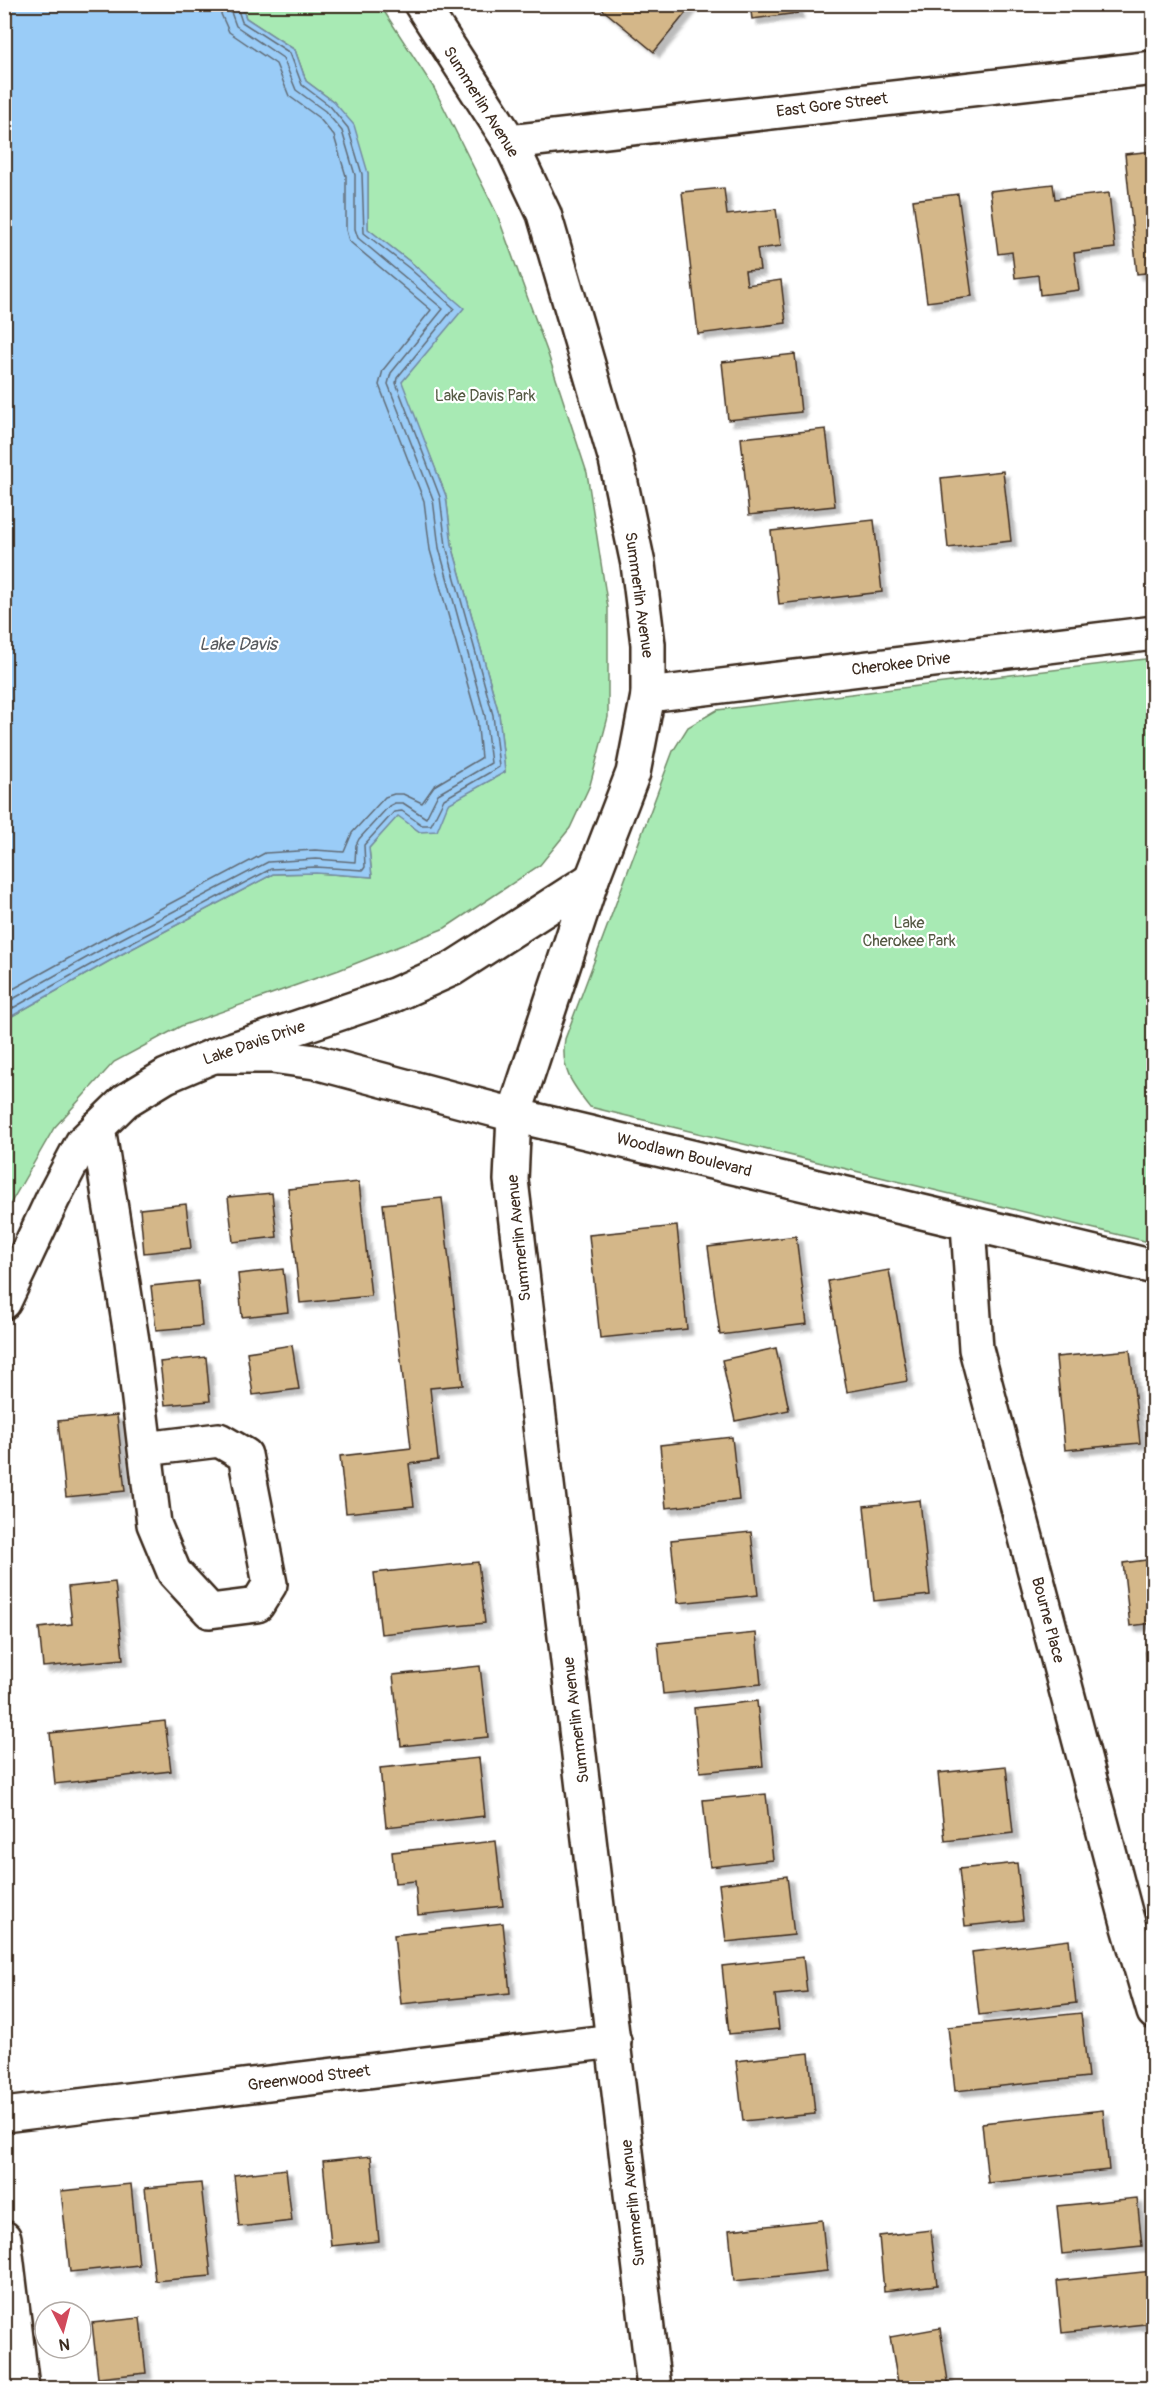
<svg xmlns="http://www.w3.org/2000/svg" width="1158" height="2393" viewBox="0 0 1158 2393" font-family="Pangolin,sans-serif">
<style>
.green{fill:#a8eab4;stroke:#728a69;stroke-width:1.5}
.water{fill:#9accf7;stroke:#748ba0;stroke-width:1.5}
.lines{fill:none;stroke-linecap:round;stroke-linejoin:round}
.shore{stroke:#616b75;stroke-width:1.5}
.building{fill:#d4b789;stroke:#3b2a1e;stroke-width:1.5;filter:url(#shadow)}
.minor-casing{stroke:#3b2a1e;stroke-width:38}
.minor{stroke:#fff;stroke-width:33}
.labels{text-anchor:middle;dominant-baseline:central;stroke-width:4.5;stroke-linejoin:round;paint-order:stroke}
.street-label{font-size:16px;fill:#3b2a1e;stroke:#fff}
.park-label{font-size:16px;fill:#565a44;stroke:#fff}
.water-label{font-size:18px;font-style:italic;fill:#585b5f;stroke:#fff}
</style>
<defs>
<filter id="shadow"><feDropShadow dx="5.5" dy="5.5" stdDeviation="1.5" flood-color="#0004"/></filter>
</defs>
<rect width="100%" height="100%" fill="#fff"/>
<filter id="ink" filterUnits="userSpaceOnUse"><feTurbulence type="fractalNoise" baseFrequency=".0167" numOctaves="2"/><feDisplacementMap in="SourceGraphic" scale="12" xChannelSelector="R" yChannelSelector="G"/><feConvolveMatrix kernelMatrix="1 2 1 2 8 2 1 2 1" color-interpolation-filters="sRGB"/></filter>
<g filter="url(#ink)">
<g class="green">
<polygon points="241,5 380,5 434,88 497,214 547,351 587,473 608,608 608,717 590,785 570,828 540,865 445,928 339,970 181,1026 114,1062 54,1128 5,1213 5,1020 120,955 273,874 316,873 372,877 369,848 398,815 420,832 447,804 505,772 499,714 452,545 446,496 401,382 463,308 413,264 368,229 368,173 334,102 306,81 295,50 246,18"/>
<path d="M1153 658V1243L590 1107C572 1084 560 1069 565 1039L673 751 688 727 717 710Z"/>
</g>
<polygon class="water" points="5,4 241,5 246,18 295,50 306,81 334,102 354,125 368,173 368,229 413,264 464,308 402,382 446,496 452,545 499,714 505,772 448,804 437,831 420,832 398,816 369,848 372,877 316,873 273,874 120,955 5,1020"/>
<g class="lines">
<g class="shore">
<polyline points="4,994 109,936 265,853 315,850 344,852 352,833 385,797 394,794 403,794 422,803 434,786 481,758 477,718 430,550 424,501 379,385 383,370 431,310 349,241 346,230 346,176 334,136 319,118 289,96 276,64 229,32 221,14 219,4"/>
<polyline points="4,1004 113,943 268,862 316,859 355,862 356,845 359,839 389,806 395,803 403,803 426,818 438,794 491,763 485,716 439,548 433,499 388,384 391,373 443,309 358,238 355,229 355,175 342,131 325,111 296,90 283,58 236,26 228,4"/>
<polyline points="4,1013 117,950 271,869 316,867 363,870 365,867 364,845 394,812 402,811 422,825 431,825 444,799 499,767 493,715 446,546 440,497 396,383 397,378 454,308 409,268 364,233 362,174 348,128 330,106 302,85 290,53 242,22 236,4"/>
</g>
</g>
<g class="building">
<polygon points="596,4 693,4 654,52"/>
<polygon points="750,4 797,4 798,13 752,19"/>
<polygon points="1154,151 1154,272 1137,274 1125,154"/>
<polygon points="1053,184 1055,199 1109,193 1115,248 1074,253 1079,290 1040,295 1038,275 1015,278 1012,252 998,254 990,191"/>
<polygon points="724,188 727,215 776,209 781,246 757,249 760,270 745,271 747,285 781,280 786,323 698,334 682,192"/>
<polygon points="958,194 972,296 927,302 913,200"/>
<polygon points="795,354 801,412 728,420 722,362"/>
<polygon points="826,429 835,506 749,515 741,438"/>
<polygon points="1003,471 1011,541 948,548 941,478"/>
<polygon points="874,520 882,592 779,604 771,531"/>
<polygon points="359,1182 371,1296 300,1303 288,1189"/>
<polygon points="272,1193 277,1237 233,1242 228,1197"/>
<polygon points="442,1198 463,1385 430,1388 438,1460 409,1464 414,1506 346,1513 340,1456 411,1448 383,1204"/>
<polygon points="186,1204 191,1248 144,1253 140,1209"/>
<polygon points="677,1226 687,1329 600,1338 589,1235"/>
<polygon points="796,1236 807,1324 720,1335 708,1247"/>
<polygon points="283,1269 288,1312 242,1317 238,1274"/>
<polygon points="889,1270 908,1381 847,1392 828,1281"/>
<polygon points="198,1281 202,1326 156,1330 151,1286"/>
<polygon points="292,1345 299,1389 253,1395 247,1352"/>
<polygon points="776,1348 789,1410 735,1421 722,1360"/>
<polygon points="1130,1350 1140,1443 1065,1450 1056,1357"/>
<polygon points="206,1357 210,1401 165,1405 160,1362"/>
<polygon points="117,1415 125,1491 66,1497 58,1421"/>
<polygon points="732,1437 739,1500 666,1508 660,1445"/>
<polygon points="920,1500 930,1595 874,1601 864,1506"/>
<polygon points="751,1532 758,1595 678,1603 671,1540"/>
<polygon points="1154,1559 1154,1623 1130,1626 1123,1563"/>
<polygon points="478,1562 485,1623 381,1634 374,1573"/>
<polygon points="115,1582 123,1659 43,1667 39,1628 72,1624 68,1587"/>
<polygon points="756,1633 761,1684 663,1694 658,1643"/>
<polygon points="1154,1651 1154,1717 1153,1717 1146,1652"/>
<polygon points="480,1666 488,1737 401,1746 393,1675"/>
<polygon points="757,1701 763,1766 700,1772 694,1708"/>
<polygon points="165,1721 171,1771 55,1784 50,1733"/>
<polygon points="479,1758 485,1816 386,1827 380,1768"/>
<polygon points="1006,1766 1013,1833 945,1841 938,1773"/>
<polygon points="766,1794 773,1860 710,1867 703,1800"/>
<polygon points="496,1841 503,1906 418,1915 415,1881 395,1883 392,1852"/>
<polygon points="1017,1863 1023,1920 965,1926 959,1869"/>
<polygon points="787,1876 794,1935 726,1942 719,1884"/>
<polygon points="503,1923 510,1993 401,2004 394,1935"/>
<polygon points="1069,1940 1076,2003 979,2015 972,1952"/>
<polygon points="803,1957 807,1992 775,1995 779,2029 729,2034 722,1966"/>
<polygon points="1081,2013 1088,2077 955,2091 948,2027"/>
<polygon points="809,2053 815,2114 743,2121 736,2061"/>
<polygon points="1103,2110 1109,2170 988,2183 982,2123"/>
<polygon points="371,2156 379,2241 331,2246 323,2161"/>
<polygon points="286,2169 292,2221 239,2227 234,2175"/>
<polygon points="201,2183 211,2276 155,2281 145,2188"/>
<polygon points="131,2184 139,2265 70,2272 61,2191"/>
<polygon points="1137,2198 1142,2246 1062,2254 1057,2206"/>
<polygon points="822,2220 827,2271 734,2281 729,2230"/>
<polygon points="931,2230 937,2285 884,2291 879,2236"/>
<polygon points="1152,2271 1154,2323 1062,2333 1057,2281"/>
<polygon points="140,2318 146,2373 98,2378 92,2323"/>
<polygon points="940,2328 949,2388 899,2388 890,2337"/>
</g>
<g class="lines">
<g class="minor-casing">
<g id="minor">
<polyline points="421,4 510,142 544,214 616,460 638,564 648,644 648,695 633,773 592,879 514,1115 511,1180 654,2388"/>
<polyline points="510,142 1154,68"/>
<polyline points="648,695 1154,633"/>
<polyline points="213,1056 272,1056 315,1062 514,1115 1154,1267"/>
<polyline points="98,1127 132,1341 154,1524 174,1572 210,1611 257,1605 270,1584 245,1455 219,1440 145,1449"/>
<polyline points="968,1224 976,1349 1129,1927 1154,2012"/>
<polyline points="4,1302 53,1198 82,1143 125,1101 166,1076 213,1056 394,995 452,969 592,879"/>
<polyline points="4,2115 614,2041"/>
<polyline points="4,2238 22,2388"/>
</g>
</g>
<use href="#minor" class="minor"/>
</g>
</g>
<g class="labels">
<g class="street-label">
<text transform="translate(481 102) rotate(58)">Summerlin Avenue</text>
<text transform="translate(832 105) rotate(-7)">East Gore Street</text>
<text transform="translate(639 595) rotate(82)">Summerlin Avenue</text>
<text transform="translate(901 664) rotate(-7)">Cherokee Drive</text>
<text transform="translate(254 1043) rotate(-19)">Lake Davis Drive</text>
<text transform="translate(684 1155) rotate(14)">Woodlawn Boulevard</text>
<text transform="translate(519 1238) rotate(-96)">Summerlin Avenue</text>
<text transform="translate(1048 1620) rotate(75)">Bourne Place</text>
<text transform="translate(576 1720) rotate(-97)">Summerlin Avenue</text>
<text transform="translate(309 2078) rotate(-7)">Greenwood Street</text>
<text transform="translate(633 2203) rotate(-96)">Summerlin Avenue</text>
</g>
<g class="park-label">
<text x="485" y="396">Lake Davis Park</text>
<text x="909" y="923">Lake<tspan x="909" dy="18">Cherokee Park</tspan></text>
</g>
<g class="water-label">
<text x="238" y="644">Lake Davis</text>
</g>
</g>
<rect width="1158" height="2393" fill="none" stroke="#fff" stroke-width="24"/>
<rect x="12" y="12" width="1134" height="2369" fill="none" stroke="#3b2a1e" stroke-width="2" filter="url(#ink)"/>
<g transform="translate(63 2330) rotate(174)"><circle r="28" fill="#ffffff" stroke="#b1aaa5" stroke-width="1.5"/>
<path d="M0-4.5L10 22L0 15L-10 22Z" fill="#d1495b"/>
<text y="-9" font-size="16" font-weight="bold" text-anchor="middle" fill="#3b2a1e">N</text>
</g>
</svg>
